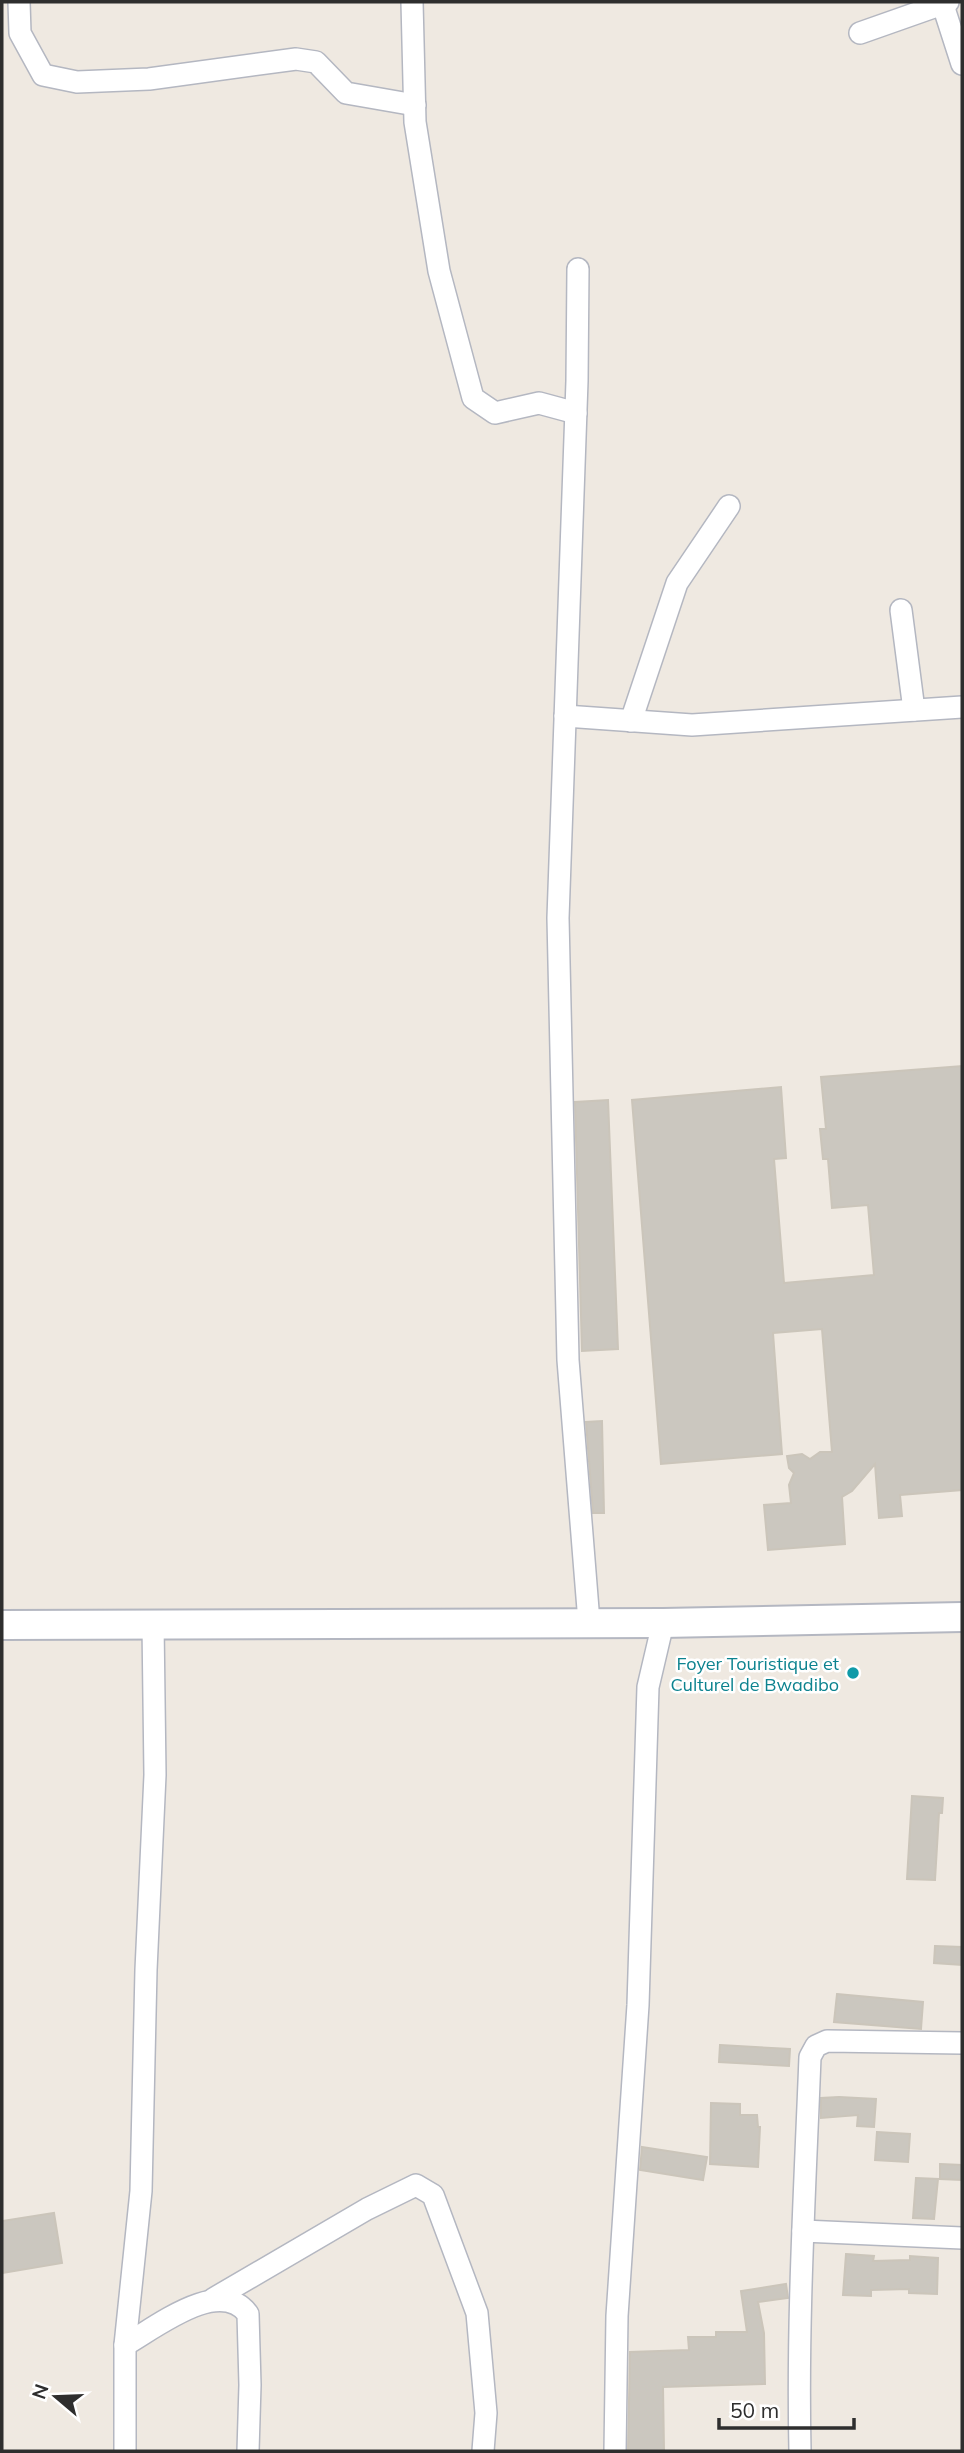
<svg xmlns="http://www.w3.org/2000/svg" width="964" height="2453" viewBox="0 0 964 2453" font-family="Mulish,sans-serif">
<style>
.building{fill:#cbc7bf;stroke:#cbc5ba;stroke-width:2}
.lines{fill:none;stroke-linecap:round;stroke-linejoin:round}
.minor-casing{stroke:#b4b7c1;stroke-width:24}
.secondary-casing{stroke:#b4b7c1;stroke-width:32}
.minor{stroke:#fff;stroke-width:21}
.secondary{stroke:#fff;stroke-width:28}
.culture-dot{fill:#0f9aa8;stroke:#fff;stroke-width:2.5}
.labels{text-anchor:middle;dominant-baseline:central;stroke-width:5;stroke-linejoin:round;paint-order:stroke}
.culture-label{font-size:18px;fill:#0d838f;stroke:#fff;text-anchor:end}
</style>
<rect width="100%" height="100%" fill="#efe9e1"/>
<g class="building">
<polygon points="962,1066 962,1490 900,1495 902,1516 879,1518 875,1464 852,1491 842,1497 845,1544 768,1550 764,1505 791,1503 789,1485 794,1473 789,1468 787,1456 802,1454 810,1459 820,1452 832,1452 822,1329 773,1333 782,1454 661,1464 632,1100 781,1087 786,1158 774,1159 784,1283 874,1275 868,1205 832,1208 828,1159 823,1159 820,1129 826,1129 821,1077"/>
<polygon points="608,1100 618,1349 582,1351 575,1102"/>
<polygon points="602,1421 604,1513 593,1513 586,1422"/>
<polygon points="912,1796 943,1798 942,1813 939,1813 935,1880 907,1879"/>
<polygon points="935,1946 962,1947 962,1965 934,1963"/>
<polygon points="837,1994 923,2002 921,2029 834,2022"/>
<polygon points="720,2045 790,2049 789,2066 719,2062"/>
<polygon points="839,2097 876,2099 874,2127 857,2126 858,2115 821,2118 821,2098"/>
<polygon points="711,2103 740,2104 740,2115 757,2115 758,2127 760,2127 758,2167 710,2164"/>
<polygon points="877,2132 910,2134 908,2162 875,2160"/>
<polygon points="642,2147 707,2157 703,2180 640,2170"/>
<polygon points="940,2164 962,2165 962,2180 940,2179"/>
<polygon points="916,2178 938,2179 934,2219 913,2218"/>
<polygon points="54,2213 62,2263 2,2273 2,2221"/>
<polygon points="846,2254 874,2256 873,2261 910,2260 910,2256 938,2258 937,2294 909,2293 909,2289 871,2290 871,2296 843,2295"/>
<polygon points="786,2284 788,2298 758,2302 764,2333 765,2384 663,2387 664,2451 628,2451 630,2352 689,2350 688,2337 716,2337 716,2332 747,2332 741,2291"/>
</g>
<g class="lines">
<g class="minor-casing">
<g id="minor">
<polyline points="19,2 20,33 43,75 77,82 149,79 296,59 316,62 346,93 415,105"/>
<polyline points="412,2 415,122 439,271 473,398 495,413 539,403 576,413"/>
<polyline points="942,2 962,64"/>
<polyline points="860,33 948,2"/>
<polyline points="578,269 577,381 558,918 568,1360 589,1622"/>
<polyline points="901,610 914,710"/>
<polyline points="565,716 692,725 962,707"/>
<polyline points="631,721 677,583 729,506"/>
<polyline points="803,2231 962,2238"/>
<polyline points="213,2299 367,2209 416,2185 433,2195 477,2313 486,2413 483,2451"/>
<path d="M125 2345C155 2328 220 2276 248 2314L250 2385 248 2451"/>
<polyline points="125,2451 125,2345 141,2191 146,1970 155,1775 153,1624"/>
<polyline points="615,2451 617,2316 638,2005 648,1687 663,1623"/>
<path d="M800 2451C797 2320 805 2188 810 2057L816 2046 827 2041 962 2043"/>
</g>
</g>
<g class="secondary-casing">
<polyline id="secondary" points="2,1625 663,1623 962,1617"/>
</g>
<use href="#minor" class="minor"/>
<use href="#secondary" class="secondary"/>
</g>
<circle class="culture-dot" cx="853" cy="1673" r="7"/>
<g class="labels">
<g class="culture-label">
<text x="839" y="1663">Foyer Touristique et<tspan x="839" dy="21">Culturel de Bwadibo</tspan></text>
</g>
</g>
<rect width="964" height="2453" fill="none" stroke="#2e2e2e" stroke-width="7"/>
<g transform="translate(56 2397) rotate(289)" stroke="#ffffff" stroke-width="5" paint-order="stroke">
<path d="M0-5L12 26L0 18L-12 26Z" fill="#2e2e2e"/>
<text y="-10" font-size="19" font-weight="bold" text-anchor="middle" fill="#2e2e2e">N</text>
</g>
<path d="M719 2418v10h135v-10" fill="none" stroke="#2e2e2e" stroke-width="3.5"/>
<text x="730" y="2418" font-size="21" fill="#2e2e2e" stroke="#ffffff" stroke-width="5" paint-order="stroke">50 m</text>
</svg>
